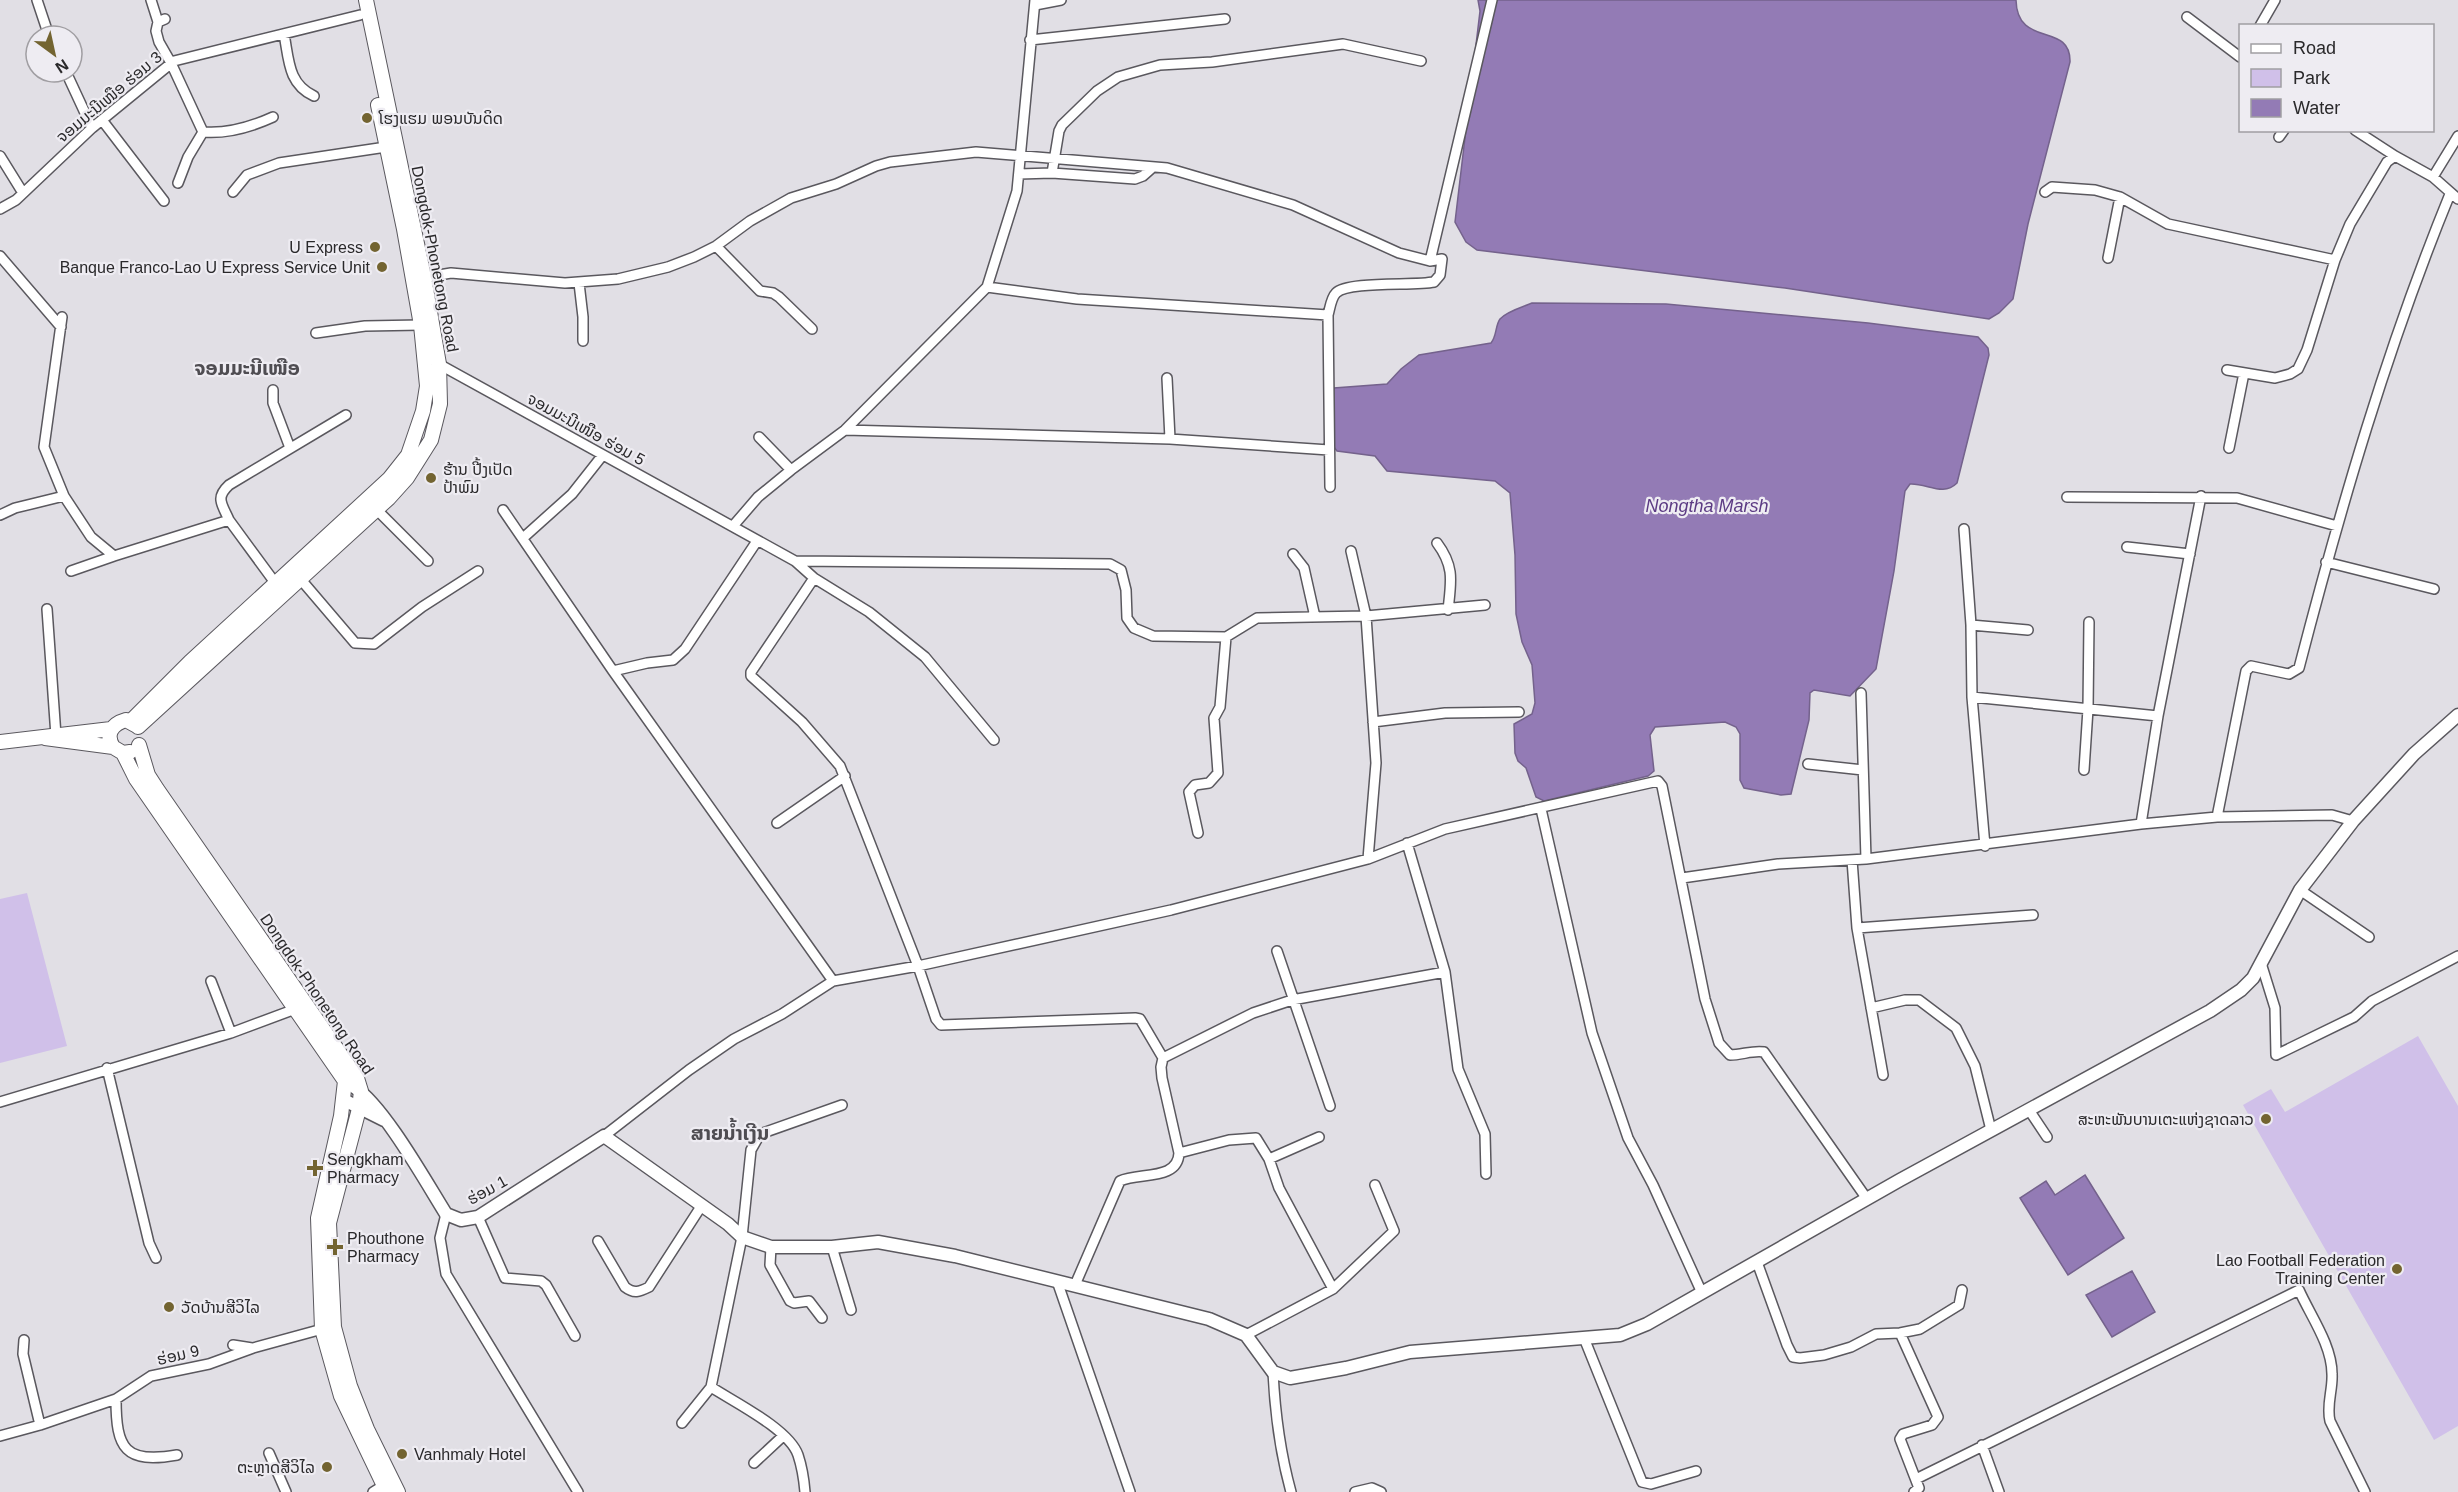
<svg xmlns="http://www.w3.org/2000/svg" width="2458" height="1492" font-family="Arial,'Noto Sans Lao',sans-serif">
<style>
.green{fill:#d0c0e9}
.water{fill:#937bb5;stroke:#74628c;stroke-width:1.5}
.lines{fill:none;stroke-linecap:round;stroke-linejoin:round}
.minor-casing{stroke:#5a585e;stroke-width:12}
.tertiary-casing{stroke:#5a585e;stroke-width:15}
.secondary-casing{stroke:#5a585e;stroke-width:16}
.minor{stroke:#fff;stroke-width:9}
.tertiary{stroke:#fff;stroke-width:12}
.secondary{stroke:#fff;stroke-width:14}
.poi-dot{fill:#736431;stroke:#eeecf2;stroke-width:2}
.labels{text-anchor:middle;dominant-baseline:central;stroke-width:4.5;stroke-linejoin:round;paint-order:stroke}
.street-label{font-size:16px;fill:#2a292b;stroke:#eeecf2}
.poi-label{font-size:16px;fill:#2a292b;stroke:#eeecf2;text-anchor:start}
.water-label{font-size:18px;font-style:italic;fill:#5c3b84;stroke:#eeecf2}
.quarter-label{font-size:20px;font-weight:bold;fill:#4f4d52;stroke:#eeecf2}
</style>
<rect width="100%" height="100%" fill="#e1dfe5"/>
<!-- green -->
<path class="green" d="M 27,893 L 67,1046 L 0,1063 L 0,899 Z
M 2418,1036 L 2458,1106 L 2458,1426 L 2434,1440 L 2243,1105 L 2271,1089 L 2285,1112 Z"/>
<!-- water -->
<path class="water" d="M 1478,0 L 2016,0 C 2017,49 2071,21 2070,62 L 2028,224 L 2013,299 L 1999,313 L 1989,319 L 1785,288 L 1477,250 L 1466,242 L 1455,222 L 1480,11 Z
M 1532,303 L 1666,304 L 1868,323 L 1978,337 L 1988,348 L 1989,355 L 1957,483 C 1943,497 1927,483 1910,484 L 1905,491 L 1894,571 L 1876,669 L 1850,696 L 1814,690 L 1810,693 L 1809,720 L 1791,794 L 1781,795 L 1744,788 L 1740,780 L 1740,734 L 1736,727 L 1725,722 L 1655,727 L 1650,735 L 1654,771 L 1648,776 L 1544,801 L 1536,797 L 1526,768 L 1518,761 L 1515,753 L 1514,724 L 1532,714 L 1535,703 L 1532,665 L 1522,642 L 1516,614 L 1515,555 L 1510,493 L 1495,481 L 1387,471 L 1375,456 L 1337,451 L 1334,447 L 1333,391 L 1334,388 L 1387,384 L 1401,369 L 1419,355 L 1491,343 C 1497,336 1495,326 1500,319 C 1507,311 1523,307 1532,303 Z
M 2085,1175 L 2124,1238 L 2068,1275 L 2020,1198 L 2046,1181 L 2055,1195 Z
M 2132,1271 L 2155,1312 L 2112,1337 L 2086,1295 Z"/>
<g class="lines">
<defs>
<path id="minor" d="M 37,0 L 49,36
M 151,0 L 158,22
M 1035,5 L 1061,0
M 2187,17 L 2240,57
M 165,19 L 158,22 L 156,31 L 159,42 L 171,63 L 203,132
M 2260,26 L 2275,0
M 284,34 C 289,60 288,84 314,96
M 1030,40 L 1225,19
M 66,72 L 92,128
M 102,120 L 164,201
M 2355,130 L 2395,156
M 203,132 C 227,134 251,127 273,117
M 2279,137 L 2284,130
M 0,156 L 23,193
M 1052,173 L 1059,131 L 1062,125 L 1097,91 L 1118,77 L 1160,65 L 1212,62 L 1343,44 L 1421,61
M 1019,174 L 1052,173 L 1135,179 L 1143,176 L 1152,168
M 2433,177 L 2458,136
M 178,183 L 188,157 L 203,132
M 233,192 L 247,175 L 279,163 L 386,147
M 2045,192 L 2052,187 L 2095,190 L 2120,197 L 2168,224 L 2335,260
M 0,209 L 16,200 L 92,128 L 174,61 L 360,15
M 716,246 L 760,291 L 773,293 L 779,297 L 812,329
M 0,256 L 61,327
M 2108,258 L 2120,197
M 1430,261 L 1492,0
M 421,278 L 451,273 L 565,283 L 618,279 L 668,267 L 694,257 L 716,246 L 750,221 L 791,198 L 836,184 L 876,166 L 890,162 L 976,152 L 1167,168 L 1293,205 L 1399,253 L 1430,261 L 1442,259 L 1440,275 L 1434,282 C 1414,286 1348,281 1336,293 C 1331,298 1330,308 1328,315 L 1330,487
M 579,283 L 583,317 L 583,341
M 987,287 L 1077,299 L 1328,315
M 62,317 L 44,447 L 64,496 L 91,537 L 114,556 L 229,520 L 276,584
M 316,333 L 365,326 L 421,325
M 435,362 L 795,561 L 814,578 L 869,612 L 925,657 L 994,740
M 2227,370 L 2275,378 L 2290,374 L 2298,369 L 2307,350 L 2335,260 L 2350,224 L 2387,162 L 2395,156 L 2433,177 L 2458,199
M 1167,378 L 1170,439
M 273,390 L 273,403 L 290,448
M 845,430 L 1170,439 L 1329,450
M 759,437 L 791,470
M 2229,448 L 2244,373
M 2067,497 L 2237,498 L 2337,526
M 377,510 L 428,561
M 503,510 L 613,671 L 833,981
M 0,515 L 15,508 L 64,496
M 229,520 C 222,504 215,498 229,485 L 346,415
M 733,526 L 758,497 L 791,470 L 845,430 L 987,287 L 1017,191 L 1035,0
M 1964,529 L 1971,625 L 1972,697 L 1985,846
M 523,538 L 572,494 L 602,456
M 1437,543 C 1455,567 1451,582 1448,610
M 2127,547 L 2190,554
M 1351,551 L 1366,616 L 1376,763 L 1368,859
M 1293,554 L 1304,568 L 1315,617
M 795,561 L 1110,564 L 1121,570 L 1126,590 L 1127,618 L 1134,628 L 1153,636 L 1226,637 L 1257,618 L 1366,616 L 1485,605
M 2326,562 L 2434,589
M 71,571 L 114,556
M 297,575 L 355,643 L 374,644 L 422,607 L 478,571
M 814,578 L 751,672 L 751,676 L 802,722 L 840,766 L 918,966 L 936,1019 L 941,1025 L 1135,1018 L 1140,1019 L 1163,1058 L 1161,1067 L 1162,1078 L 1179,1153 C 1178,1181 1139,1172 1120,1181 L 1075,1285
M 47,609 L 56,736
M 1971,625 L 2028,630
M 613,671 L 647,663 L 673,660 L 685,649 L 757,541
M 1861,693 L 1866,859
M 1972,697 L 2158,716
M 1373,722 L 1445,713 L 1519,712
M 1808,764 L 1863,770
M 2084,770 L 2088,709 L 2089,622
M 1541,809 L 1592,1033 L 1628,1138 L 1653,1185 L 1702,1293
M 2217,817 L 2246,671 L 2251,666 L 2289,674 L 2299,668 C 2341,506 2387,348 2450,194
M 777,823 L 845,776
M 2141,824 L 2158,716 L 2201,496
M 1198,833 L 1189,792 L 1195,785 L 1209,783 L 1218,773 L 1214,718 L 1220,707 L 1226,637
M 1407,843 L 1445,972 L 1458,1069 L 1485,1134 L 1486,1174
M 1852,860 L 1857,928 L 1883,1075
M 1682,878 L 1778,864 L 1866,859 L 2141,824 L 2217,817 L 2332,815 L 2353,821
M 2300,890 L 2369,937
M 1857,928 L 2033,915
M 1277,951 L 1330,1106
M 2261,963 L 2275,1008 L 2276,1055 L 2354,1017 L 2372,1001 L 2458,956
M 211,981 L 231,1033
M 1871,1008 L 1905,1000 L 1919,1000 L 1956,1028 L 1975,1066 L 1991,1130
M 1163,1058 L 1253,1013 L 1292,1000 L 1445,972
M 107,1068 L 149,1243 L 156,1258
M 0,1102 L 231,1033 L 298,1008
M 2029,1110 L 2047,1137
M 604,1136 L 689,1070 L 734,1039 L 782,1014 L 833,981 L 918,966 L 1171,910 L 1368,859 L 1445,829 L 1658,781 L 1662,786 L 1705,999 L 1719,1043 L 1730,1055 C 1742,1055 1753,1050 1764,1052 L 1867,1199
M 1179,1153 L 1229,1140 L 1256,1138 L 1269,1159 L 1279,1188 L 1333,1289
M 1269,1159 L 1319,1137
M 446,1214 L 440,1238 L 446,1274 L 578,1492
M 478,1217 L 505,1278 L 541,1281 L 546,1285 L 575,1336
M 598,1241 L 625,1287 C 634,1294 639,1292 649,1287 L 702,1205
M 771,1247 L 770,1265 L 790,1301 L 794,1303 L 809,1301 L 822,1318
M 832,1247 L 851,1310
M 1757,1262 L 1787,1345 L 1793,1357 L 1800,1358 L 1824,1355 L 1851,1347 L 1876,1334 L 1900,1333 L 1920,1329 L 1959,1305 L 1962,1290
M 1057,1281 L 1130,1492
M 1900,1333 L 1938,1417 L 1932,1425 L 1903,1434 L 1900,1439 L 1919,1488 L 1914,1492
M 1246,1335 L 1333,1289 L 1394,1231 L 1375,1185
M 1584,1338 L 1642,1482 L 1651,1484 L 1696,1471
M 24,1340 L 23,1354 L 40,1425
M 233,1345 L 252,1348
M 1273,1372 C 1275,1413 1280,1452 1291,1492
M 711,1387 C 734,1402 789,1429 798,1455 C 802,1467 804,1480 805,1492
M 116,1399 C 116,1449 125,1464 177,1455
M 682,1423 L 711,1387 L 742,1237 L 751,1150 L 760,1134 L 842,1105
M 0,1436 L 40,1425 L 116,1399 L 151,1376 L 209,1364 L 253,1348 L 326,1328
M 1982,1445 L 1999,1492
M 269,1453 L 286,1492
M 754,1463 L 783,1436
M 1916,1479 L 2299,1290 C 2310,1315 2332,1345 2332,1374 C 2333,1390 2326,1405 2330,1421 L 2365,1492
M 373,1492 L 389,1482
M 1355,1492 L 1372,1488 L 1381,1492"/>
<path id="tertiary" d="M 354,1087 C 383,1105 426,1182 446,1214 L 461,1220 L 478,1217 L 604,1136 L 728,1224 L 742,1237 L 771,1247 L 832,1247 L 878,1242 L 955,1256 L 1209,1319 L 1246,1335 L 1273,1372 L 1290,1378 L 1346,1368 L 1410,1352 L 1620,1335 L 1647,1324 L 1900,1180 L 2210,1011 L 2241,990 L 2253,978 L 2300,890 L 2353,821 L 2414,754 L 2458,715
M 344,1100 L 384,1120"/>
<path id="secondary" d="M 131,721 L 190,662 L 389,479 L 408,455 L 423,411 L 427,386 L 421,325 L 404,229 L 378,105
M 138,727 L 389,498 L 407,478 L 431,440 L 440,404 L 439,364 L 424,277 L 366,0
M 45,738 L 113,747 L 123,753 L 130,752
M 0,742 L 111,729
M 139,745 L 148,775 L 157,789 L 357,1078 L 361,1091 L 359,1109 L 329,1223 L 334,1327 L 350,1386 L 367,1429 L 398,1492
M 113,747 C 105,734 112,724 126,720 L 137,726
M 123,753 L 136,779 L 345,1081 L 341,1116 L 318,1218 L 322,1329 L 341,1396 L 387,1492"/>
</defs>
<!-- minor casing -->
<use href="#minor" class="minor-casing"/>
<!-- tertiary casing -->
<use href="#tertiary" class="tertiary-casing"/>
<!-- secondary casing -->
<use href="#secondary" class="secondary-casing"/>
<!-- minor -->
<use href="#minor" class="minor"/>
<!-- tertiary -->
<use href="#tertiary" class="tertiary"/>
<!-- secondary -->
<use href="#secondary" class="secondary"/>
</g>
<!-- markers -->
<g class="poi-dot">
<circle cx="367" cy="118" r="6"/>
<circle cx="375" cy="247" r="6"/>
<circle cx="382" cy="267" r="6"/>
<circle cx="431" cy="478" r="6"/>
<circle cx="2266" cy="1119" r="6"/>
<path d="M312 1159h6v6h6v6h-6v6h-6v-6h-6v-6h6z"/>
<path d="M332 1238h6v6h6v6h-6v6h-6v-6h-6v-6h6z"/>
<circle cx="2397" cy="1269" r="6"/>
<circle cx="169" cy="1307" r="6"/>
<circle cx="402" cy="1454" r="6"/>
<circle cx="327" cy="1467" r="6"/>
</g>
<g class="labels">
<!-- street labels -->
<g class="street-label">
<text transform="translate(109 97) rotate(-40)">ຈອມມະນີເໜືອ ຮ່ອມ 3</text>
<text transform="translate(435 259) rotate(79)">Dongdok-Phonetong Road</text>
<text transform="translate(586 429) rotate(29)">ຈອມມະນີເໜືອ ຮ່ອມ 5</text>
<text transform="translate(317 994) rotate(56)">Dongdok-Phonetong Road</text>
<text transform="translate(487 1190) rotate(-29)">ຮ່ອມ 1</text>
<text transform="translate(178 1355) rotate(-13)">ຮ່ອມ 9</text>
</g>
<!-- poi labels -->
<g class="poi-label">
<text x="379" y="118">ໂຮງແຮມ ພອນບັນດິດ</text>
<text x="363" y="247" text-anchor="end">U Express</text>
<text x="370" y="267" text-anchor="end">Banque Franco-Lao U Express Service Unit</text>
<text x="443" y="469">ຮ້ານ ປີ້ງເປັດ<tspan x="443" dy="18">ປ້າພົມ</tspan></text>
<text x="2254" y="1119" text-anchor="end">ສະຫະພັນບານເຕະແຫ່ງຊາດລາວ</text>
<text x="327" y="1159">Sengkham<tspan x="327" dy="18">Pharmacy</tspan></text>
<text x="347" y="1238">Phouthone<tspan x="347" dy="18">Pharmacy</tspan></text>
<text x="2385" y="1260" text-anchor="end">Lao Football Federation<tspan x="2385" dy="18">Training Center</tspan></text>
<text x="181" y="1307">ວັດບ້ານສີວິໄລ</text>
<text x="414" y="1454">Vanhmaly Hotel</text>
<text x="315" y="1467" text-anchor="end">ຕະຫຼາດສີວິໄລ</text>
</g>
<!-- water labels -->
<g class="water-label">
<text x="1707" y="506">Nongtha Marsh</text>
</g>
<!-- quarter labels -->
<g class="quarter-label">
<text x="247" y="368">ຈອມມະນີເໜືອ</text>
<text x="730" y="1133">ສາຍນ້ຳເງີນ</text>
</g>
</g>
<!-- legend -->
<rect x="2239" y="24" width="195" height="108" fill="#eeecf2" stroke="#a09ea2" stroke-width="1.5"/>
<rect x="2251" y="44" width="30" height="9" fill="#ffffff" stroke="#a09ea2" stroke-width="1.5"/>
<text x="2293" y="54" font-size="18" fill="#2a292b">Road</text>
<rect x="2251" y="69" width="30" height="18" fill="#d0c0e9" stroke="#a09ea2" stroke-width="1.5"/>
<text x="2293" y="84" font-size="18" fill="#2a292b">Park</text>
<rect x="2251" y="99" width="30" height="18" fill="#937bb5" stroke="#a09ea2" stroke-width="1.5"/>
<text x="2293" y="114" font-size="18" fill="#2a292b">Water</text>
<!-- north arrow -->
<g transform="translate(54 54) rotate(147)"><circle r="28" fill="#eeecf2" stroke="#a09ea2" stroke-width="1.5"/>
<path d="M0-4.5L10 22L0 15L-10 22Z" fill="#736431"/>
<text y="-9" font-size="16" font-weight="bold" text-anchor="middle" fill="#2a292b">N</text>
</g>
</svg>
